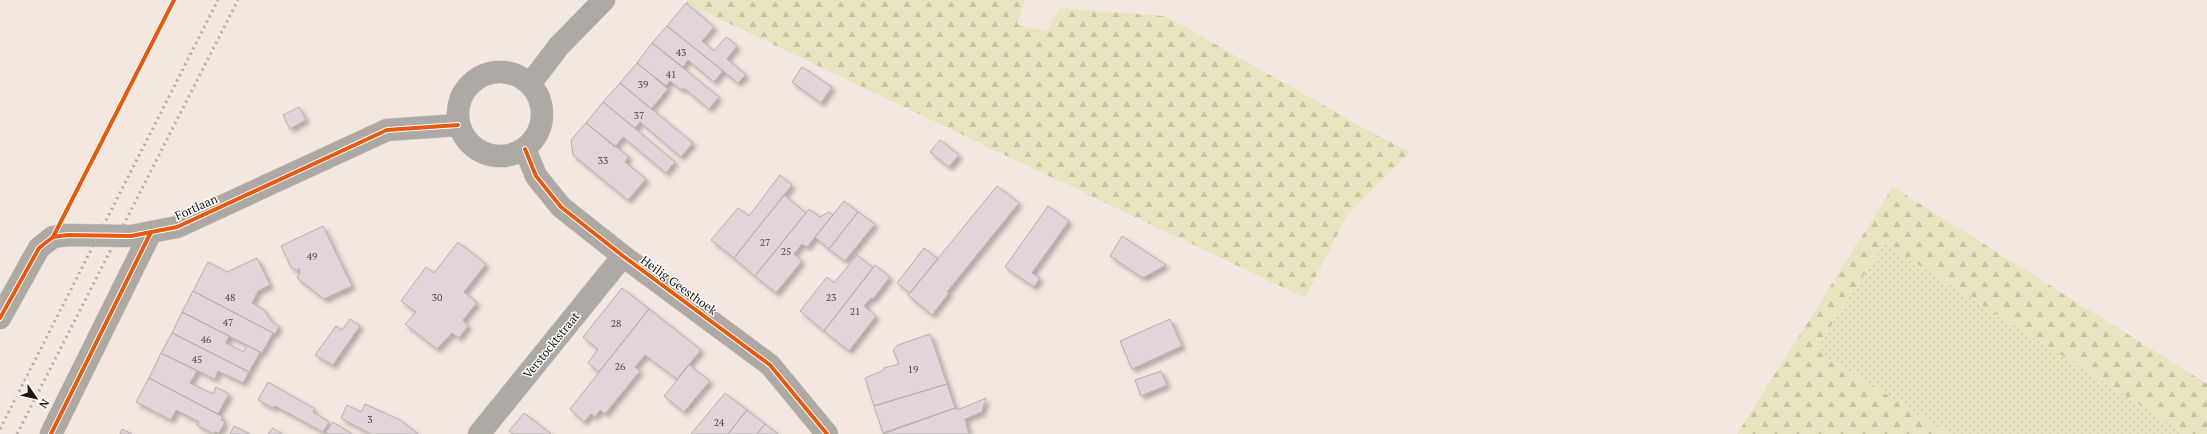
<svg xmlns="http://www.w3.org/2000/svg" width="2207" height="434" font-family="'PT Serif',serif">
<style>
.grass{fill:url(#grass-dots)}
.forest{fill:url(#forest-firs)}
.building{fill:#e2d4d8;stroke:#b7afae;filter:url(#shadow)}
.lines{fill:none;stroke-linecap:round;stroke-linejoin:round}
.street-casing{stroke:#cfc6c0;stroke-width:23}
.street{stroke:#ada9a5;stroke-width:22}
.rail{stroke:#b3ada8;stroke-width:3;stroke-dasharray:2 4;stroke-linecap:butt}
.cycleway-casing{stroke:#fff;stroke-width:6}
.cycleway{stroke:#e8590c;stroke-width:4}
.labels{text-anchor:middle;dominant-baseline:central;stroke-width:3;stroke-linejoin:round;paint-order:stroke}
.number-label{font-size:10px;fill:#4e4642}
.street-label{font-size:12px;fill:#1d1610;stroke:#fff}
</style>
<defs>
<pattern id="grass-dots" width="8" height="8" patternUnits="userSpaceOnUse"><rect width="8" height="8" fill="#e8e4c0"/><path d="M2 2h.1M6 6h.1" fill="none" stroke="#c7c3a4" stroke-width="1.8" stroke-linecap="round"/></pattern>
<pattern id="forest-firs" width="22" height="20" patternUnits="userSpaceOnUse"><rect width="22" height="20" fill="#e8e4c0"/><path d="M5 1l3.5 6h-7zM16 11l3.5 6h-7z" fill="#c7c3a4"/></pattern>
<filter id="shadow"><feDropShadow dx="3.5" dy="3.5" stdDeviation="2" flood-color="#0004"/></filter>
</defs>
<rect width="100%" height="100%" fill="#f3e7df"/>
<!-- grass -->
<path class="grass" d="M 1884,243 L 2186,434 L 1949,434 L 1816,350 Z"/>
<!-- forest -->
<path class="forest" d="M 688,0 L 1025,0 L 1017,24 L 1046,32 L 1060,8 L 1165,16 L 1371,132 L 1410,152 L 1348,214 L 1305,298 L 686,3 Z
M 1893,187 L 2207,384 L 2207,434 L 2186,434 L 1884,243 L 1816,350 L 1949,434 L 1737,434 Z"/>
<!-- building -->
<path class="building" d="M 686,3 L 714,27 L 702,41 L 714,51 L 726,37 L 737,46 L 727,59 L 746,75 L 738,83 L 667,26 Z
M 667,26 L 723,71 L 714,82 L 688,60 L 683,67 L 652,43 Z
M 652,43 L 719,97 L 709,109 L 685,89 L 680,89 L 670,81 L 666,86 L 637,63 Z
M 637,63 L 668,89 L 651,109 L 620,83 Z
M 802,67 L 832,87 L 821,103 L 792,82 Z
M 620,83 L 693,143 L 681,157 L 640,122 L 635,128 L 603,102 Z
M 603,102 L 675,162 L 666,173 L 623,137 L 615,147 L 586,123 Z
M 299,107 L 306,120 L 290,129 L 283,115 Z
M 586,123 L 629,157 L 625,162 L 646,179 L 628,200 L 573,155 L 571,140 Z
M 940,140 L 959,155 L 949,167 L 930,152 Z
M 780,175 L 792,185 L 734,258 L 711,240 L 738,208 L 749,216 Z
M 997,186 L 1019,203 L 947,292 L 949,293 L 932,315 L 908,295 Z
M 784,195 L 806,213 L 755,276 L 734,258 Z
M 844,201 L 858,212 L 829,249 L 815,237 Z
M 1048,206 L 1069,221 L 1032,273 L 1040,278 L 1034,287 L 1005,267 Z
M 809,209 L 820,217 L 829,212 L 833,215 L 807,247 L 802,244 L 794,254 L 802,261 L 776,293 L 755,276 Z
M 858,212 L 875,224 L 845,261 L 829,249 Z
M 323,226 L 352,286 L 324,299 L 297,278 L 300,272 L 299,268 L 297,271 L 291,267 L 281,246 Z
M 1122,236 L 1166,265 L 1143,278 L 1110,256 Z
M 458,242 L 486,264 L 464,292 L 477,303 L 463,320 L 468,326 L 459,338 L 452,333 L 437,349 L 405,324 L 416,312 L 401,301 L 426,267 L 434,273 Z
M 924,248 L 938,259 L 910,293 L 897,283 Z
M 857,255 L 873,268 L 824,331 L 800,311 L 827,277 L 834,283 Z
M 257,258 L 270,285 L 258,291 L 252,303 L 263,309 L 272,322 L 279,326 L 275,334 L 193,291 L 208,262 L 227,272 Z
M 875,265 L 890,277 L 873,299 L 871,298 L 864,306 L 876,316 L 849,351 L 824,331 Z
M 622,288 L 649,309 L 599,372 L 588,363 L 598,349 L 583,337 Z
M 193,291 L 273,333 L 262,353 L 182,312 Z
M 649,309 L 701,350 L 677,379 L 645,355 L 635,367 L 640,371 L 605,414 L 600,410 L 595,417 L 591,414 L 584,422 L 570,409 Z
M 182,312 L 229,336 L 226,343 L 244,352 L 247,345 L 260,352 L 249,372 L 172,333 Z
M 350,319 L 360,326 L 333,365 L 315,355 L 336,326 L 342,330 Z
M 1170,319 L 1182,346 L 1132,369 L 1120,341 Z
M 172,333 L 249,372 L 243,383 L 218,371 L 215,379 L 161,353 Z
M 930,334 L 947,384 L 874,406 L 865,378 L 884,370 L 884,368 L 899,364 L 893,350 L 898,345 Z
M 161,353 L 197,371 L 190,383 L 213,394 L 216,387 L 229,394 L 218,414 L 149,378 Z
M 689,365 L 710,381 L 684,412 L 664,396 Z
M 1161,371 L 1167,385 L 1141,396 L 1135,380 Z
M 149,378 L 223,417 L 221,420 L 225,422 L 219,433 L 215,432 L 214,434 L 197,425 L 199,422 L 176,410 L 171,420 L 136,402 Z
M 268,382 L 315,409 L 313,412 L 329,422 L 323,432 L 275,406 L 273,408 L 258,400 Z
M 947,384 L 955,408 L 883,433 L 874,406 Z
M 725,393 L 747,410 L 728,434 L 691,434 Z
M 986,398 L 982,412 L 965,419 L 969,434 L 883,434 L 955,408 L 955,409 L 960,409 Z
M 365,404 L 400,420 L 418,434 L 371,434 L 341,418 L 347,405 L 361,412 Z
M 747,410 L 765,424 L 757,434 L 728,434 Z
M 524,413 L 551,434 L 513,434 L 509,431 Z
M 333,422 L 352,434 L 328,434 L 326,432 Z
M 765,424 L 778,434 L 757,434 Z
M 234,426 L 250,434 L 230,434 Z
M 273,428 L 282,434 L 268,434 Z
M 122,429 L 132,434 L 120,434 Z"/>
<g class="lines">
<defs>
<path id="street" d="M458 114a42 42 0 1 1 84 0a42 42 0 1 1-84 0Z
M 530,84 L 559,46 L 604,0
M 525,149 L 536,176 L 561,207 L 623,256 L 770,365 L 827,434
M 0,318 L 39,248 L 53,237 L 68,235 L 131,236 L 177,227 L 387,130 L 458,125
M 51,434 L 150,234
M 479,434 L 623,256"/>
</defs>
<!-- street casing -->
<use href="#street" class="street-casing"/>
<!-- street -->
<use href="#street" class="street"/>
<!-- rail -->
<path class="rail" d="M 0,429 L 218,0
M 17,434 L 238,0"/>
<defs>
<path id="cycleway" d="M 525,149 L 536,176 L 561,207 L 623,256 L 770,365 L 827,434
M 53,237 L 68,235 L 131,236 L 177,227 L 387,130 L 458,125
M 0,318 L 39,248 L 53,237 L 174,0
M 51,434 L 150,234"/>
</defs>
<!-- cycleway casing -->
<use href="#cycleway" class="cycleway-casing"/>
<!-- cycleway -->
<use href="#cycleway" class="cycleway"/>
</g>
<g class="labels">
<!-- number labels -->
<g class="number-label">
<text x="681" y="52">43</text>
<text x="671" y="74">41</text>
<text x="643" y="84">39</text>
<text x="639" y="115">37</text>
<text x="603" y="160">33</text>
<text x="765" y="242">27</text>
<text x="786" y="251">25</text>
<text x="312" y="256">49</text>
<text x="230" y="297">48</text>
<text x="437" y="297">30</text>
<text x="831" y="297">23</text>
<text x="855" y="311">21</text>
<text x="228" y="322">47</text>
<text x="616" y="323">28</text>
<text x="206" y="339">46</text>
<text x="197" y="359">45</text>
<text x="620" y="366">26</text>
<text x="913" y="369">19</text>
<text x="370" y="419">3</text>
<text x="719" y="422">24</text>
</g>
<!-- street labels -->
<g class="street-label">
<text transform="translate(196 207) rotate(-24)">Fortlaan</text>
<text transform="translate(679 285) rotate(36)">Heilig Geesthoek</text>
<text transform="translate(551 345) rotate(-51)">Verstocktstraat</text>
</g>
</g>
<!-- north arrow -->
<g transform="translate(36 398) rotate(124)" stroke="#ffffff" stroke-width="3" paint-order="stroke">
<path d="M0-3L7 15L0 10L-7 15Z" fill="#1d1610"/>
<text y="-6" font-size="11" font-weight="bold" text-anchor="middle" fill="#1d1610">N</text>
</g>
</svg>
